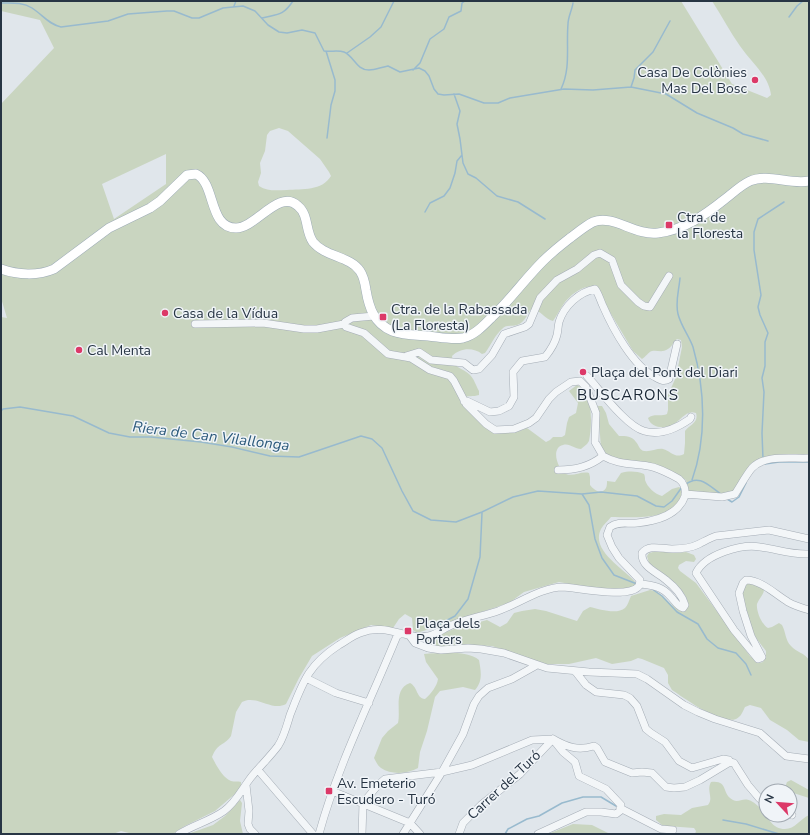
<svg xmlns="http://www.w3.org/2000/svg" width="810" height="835" font-family="'Nunito Sans',sans-serif">
<style>
.green{fill:#c9d5c0;fill-rule:evenodd}
.lines{fill:none;stroke-linecap:round;stroke-linejoin:round}
.stream{stroke:#98bace;stroke-width:1.5}
.minor-casing{stroke:#a5adb6;stroke-width:8}
.major-casing{stroke:#9eacb7;stroke-width:10}
.minor{stroke:#f3f6f8;stroke-width:7}
.major{stroke:#fff;stroke-width:9}
.poi-dot{fill:#dc3968;stroke:#f0f4f8;stroke-width:1.5}
.labels{text-anchor:middle;dominant-baseline:central;stroke-width:3;stroke-linejoin:round;paint-order:stroke}
.poi-label{font-size:14px;fill:#273544;stroke:#f0f4f8;text-anchor:start}
.street-label{font-size:14px;fill:#273544;stroke:#f0f4f8}
.neighbourhood-label{font-size:15px;letter-spacing:1px;fill:#192634;stroke:#f0f4f8}
.water-label{font-size:15px;font-style:italic;fill:#2d5b7c;stroke:#f0f4f8}
</style>
<rect width="100%" height="100%" fill="#e0e6eb"/>
<!-- green -->
<path class="green" d="M 1,1 L 681,1 L 732,84 L 767,98 L 771,95 C 769,76 751,62 740,46 C 730,32 722,16 712,1 L 809,1 L 809,456 L 761,460 L 752,463 L 733,492 L 723,495 L 689,493 L 686,480 C 680,477 674,474 669,472 C 652,465 611,464 601,449 L 598,406 L 602,406 L 606,413 L 609,424 L 619,436 C 626,436 632,436 636,442 C 639,445 639,450 644,451 C 650,452 658,448 663,449 C 671,451 675,459 684,454 L 685,443 L 685,431 C 689,425 699,423 696,413 C 686,409 681,421 672,425 C 664,429 651,428 648,418 C 654,413 660,417 667,414 L 668,410 L 668,395 L 676,377 L 682,347 L 681,340 L 677,339 C 673,342 672,347 668,349 C 662,353 658,350 652,351 C 648,352 646,357 642,359 L 633,351 L 595,287 C 583,284 569,296 563,305 C 559,310 557,316 553,321 C 544,319 540,308 530,310 C 527,315 524,323 517,325 C 512,327 507,324 502,329 C 495,335 491,345 485,353 L 482,354 C 473,347 460,348 452,356 C 453,368 461,367 469,374 C 474,378 476,386 479,391 L 479,395 C 473,397 468,395 463,398 L 497,433 L 517,432 L 527,428 L 546,442 L 550,440 L 553,437 L 562,437 L 565,435 L 567,423 L 569,417 L 576,413 L 578,403 L 569,391 L 577,385 C 594,392 592,426 589,441 L 587,444 L 581,449 C 574,449 570,443 563,445 C 550,448 558,470 566,474 C 573,477 581,471 589,473 L 590,477 L 590,485 C 593,489 601,496 606,488 C 607,486 607,483 607,481 L 615,482 L 621,473 C 629,471 636,471 644,474 C 645,476 645,478 645,480 C 647,487 655,494 662,496 L 672,489 L 679,487 L 682,489 C 681,522 634,517 611,517 C 608,521 603,525 601,529 C 590,551 625,569 636,583 L 633,589 L 596,589 L 559,582 L 524,592 L 509,603 L 420,632 L 416,632 L 413,630 L 412,618 L 405,614 L 399,619 L 393,628 L 371,625 L 340,638 L 312,656 L 299,678 L 286,704 C 272,712 256,694 242,702 L 236,712 L 231,736 C 223,747 218,742 212,757 C 216,765 223,778 231,781 C 234,782 238,781 241,782 L 241,786 L 236,793 L 215,811 L 183,827 L 173,834 L 133,834 L 121,831 L 113,834 L 1,834 L 1,317 L 7,318 L 1,298 L 1,104 L 54,48 L 40,20 L 1,11 ZM 279,128 L 288,131 L 320,159 L 329,172 L 331,176 C 322,191 302,189 287,190 C 278,190 268,192 259,186 L 258,182 L 261,173 L 260,163 L 265,151 L 267,135 L 270,131 ZM 166,154 L 166,184 L 114,219 L 102,184 Z
M 657,551 L 673,553 L 686,552 L 694,555 L 696,559 L 694,562 L 686,561 L 679,565 L 678,568 L 680,571 L 696,583 L 750,656 L 759,663 L 763,662 L 766,654 L 766,651 L 756,638 L 749,624 L 742,593 L 745,585 L 749,583 L 753,583 L 764,589 C 764,595 759,598 757,604 C 756,611 762,625 768,628 L 772,627 L 779,623 L 782,625 C 786,632 785,640 791,646 C 796,652 805,653 809,660 L 809,742 L 799,740 L 787,730 L 770,720 L 761,708 L 750,705 L 745,707 C 743,711 741,717 736,719 C 721,725 684,698 672,690 L 668,683 L 668,675 L 664,668 L 642,659 L 638,658 L 631,661 L 612,664 L 596,658 L 569,664 L 545,664 L 492,646 L 464,645 L 441,648 L 426,645 L 424,641 L 454,629 L 487,620 L 500,627 L 507,623 L 514,613 L 522,611 L 535,609 L 546,611 L 577,621 L 583,611 L 590,607 C 599,609 617,615 625,608 C 628,605 629,600 631,596 L 650,590 C 665,592 671,610 684,611 C 701,598 658,570 649,563 L 647,556 L 649,553 Z
M 424,654 C 439,653 468,650 479,660 C 481,671 483,681 475,690 L 463,687 L 440,691 L 435,697 L 427,731 L 420,752 L 418,768 C 408,774 391,775 381,768 C 378,766 376,762 374,758 L 382,738 L 388,731 L 398,723 C 401,710 393,689 410,683 C 418,687 416,698 425,699 C 431,694 437,686 438,679 L 426,662 Z
M 791,780 L 809,790 L 809,798 L 784,790 L 787,782 Z
M 711,782 C 729,780 721,794 733,800 C 741,804 744,793 758,806 C 768,814 770,829 785,829 C 795,829 800,819 809,815 L 809,834 L 695,834 L 696,831 L 694,828 L 666,826 L 662,825 L 656,820 L 656,816 L 664,814 L 681,815 L 692,808 L 708,805 C 714,798 706,791 711,782 Z
M 240,800 L 242,803 L 240,821 L 243,834 L 188,834 L 213,825 L 225,816 Z
M 573,824 L 592,825 L 610,834 L 548,834 Z"/>
<g class="lines">
<!-- stream -->
<path class="stream" d="M 1,3 C 12,3 23,2 32,8 C 43,15 48,24 61,27 L 108,21 L 128,14 L 167,11 L 174,11 L 192,18 L 199,18 L 223,8 L 243,6 L 255,11 L 268,25 L 279,32 L 287,33 L 302,30 L 315,33 L 324,51 C 331,52 338,50 344,52 C 354,56 356,70 369,70 C 375,70 382,67 388,66 L 400,72 L 419,68 L 425,71 L 429,76 L 434,89 L 438,94 L 444,95 L 459,94 L 484,103 L 498,103 L 510,98 L 564,89 L 593,90 L 631,87 L 666,94 L 697,113 L 733,128 L 743,134 L 768,141
M 234,6 L 236,1
M 789,17 L 797,6 L 803,1
M 262,18 C 278,14 283,16 293,1
M 326,51 L 335,80 L 335,91 L 331,105 L 327,138
M 347,53 L 370,37 L 381,27 L 394,1
M 413,70 L 420,63 L 430,39 L 444,29 L 449,17 L 461,11 L 462,3 L 465,1
M 631,87 L 634,78 L 635,70 L 653,52 L 670,21
M 561,89 C 571,68 566,47 568,24 C 568,17 572,10 573,3
M 454,94 L 460,111 L 457,124 L 460,139 L 463,163 L 468,174 L 476,178 L 497,196 L 518,202 L 545,219
M 425,212 L 430,203 L 444,196 L 450,188 L 455,173 L 457,161 L 462,155
M 680,278 C 679,290 675,302 678,314 C 681,326 689,336 693,347 C 705,389 707,438 692,480
M 1,411 L 3,409 L 20,407 L 73,416 L 109,433 L 130,437 L 151,437 L 201,442 L 232,447 L 270,456 L 299,457 L 361,436 L 372,439 L 382,448 L 402,491 L 413,511 L 431,520 L 456,522 L 482,512 L 513,497 L 538,491 L 582,494 L 601,492 L 637,496 L 656,506 L 664,507 L 672,501 L 682,487
M 763,459 L 762,433 L 764,392 L 762,378 L 765,366 L 765,342 L 768,333 L 760,315 L 758,307 L 761,295 L 754,250 L 754,232 L 758,219 L 784,202
M 765,464 L 779,462 L 809,462
M 685,485 C 699,473 709,486 721,494
M 582,494 L 589,505 L 595,539 L 602,558 L 614,575 L 637,584
M 727,499 L 732,502 L 739,497 L 746,483
M 652,589 L 662,596 L 677,612 L 698,624 L 707,639 L 718,648 L 736,653 L 746,664 L 751,675
M 438,625 L 455,616 L 468,599 L 480,557 L 482,513
M 723,820 L 746,824 L 779,834
M 505,834 L 508,829 L 527,819 L 539,816 L 562,803 L 583,797 L 601,797 L 616,806"/>
<defs>
<path id="minor" d="M 195,324 L 263,323 L 304,329 L 317,329 L 344,324
M 406,356 L 419,352 L 431,360 L 464,363 L 473,370 L 479,369 L 492,355 L 504,334 L 525,327 L 529,324 L 540,298 L 557,280 L 577,269 L 594,255 L 600,253 L 612,260 L 621,285 L 638,302 L 644,306 L 650,307 L 669,276
M 587,376 C 600,390 626,426 644,431 C 660,436 677,428 690,419 L 691,417
M 464,401 L 467,401 L 490,412 L 499,411 L 509,406 L 514,397 L 513,372 L 522,361 L 545,357 C 550,351 555,343 557,335 C 558,331 558,326 559,322 C 564,306 579,292 595,289 C 599,294 600,300 603,306 C 613,329 633,366 655,377 C 660,380 664,382 669,379 L 677,344
M 558,470 C 575,470 589,467 603,456
M 685,494 L 722,497 L 735,494 C 741,485 746,475 752,468 C 765,454 792,459 809,458
M 809,554 C 792,555 776,549 760,547 C 741,544 705,554 696,573 L 734,630 L 758,659 L 761,658 L 762,657 L 751,636 L 743,611 L 739,593 L 743,583 L 746,580 C 761,580 775,594 788,602 C 795,606 802,608 809,610
M 640,584 C 653,585 663,587 671,597 C 675,601 677,606 683,608 L 685,605 C 682,594 675,587 666,580 C 657,572 641,567 642,553 C 649,544 662,549 672,549 C 680,549 691,548 699,544 C 705,541 710,538 716,536 L 769,530 L 809,539
M 409,635 L 415,643 L 428,648 L 441,650 L 468,648 L 481,649 L 504,653 L 547,668 L 589,672 L 637,674 L 647,679 L 684,705 L 698,712 L 715,719 L 760,733 L 786,756 L 809,759
M 575,671 L 586,685 L 596,692 L 624,695 L 630,698 L 637,706 L 646,729 L 651,733 L 665,742 L 679,761 L 692,768 L 723,759 L 729,760 L 730,762 L 734,763 L 748,785 L 759,798 L 766,804
M 306,678 L 336,693 L 369,703
M 553,739 C 567,747 578,751 594,746 L 597,748 L 605,762 L 632,773 L 642,772 L 652,773 L 666,787 L 674,788 L 685,787 L 700,780 L 730,762
M 258,770 L 313,834
M 246,785 L 249,811 L 248,824 L 250,829 L 255,834
M 332,791 L 410,823 L 420,834
M 363,803 L 378,785 L 385,779 L 442,772 L 472,765 L 532,740 L 553,739
M 620,808 L 661,829 L 673,830
M 790,814 L 792,815
M 179,834 C 193,825 210,821 224,811 C 235,803 241,791 249,780 C 258,768 269,758 278,746 C 284,737 287,725 290,715 C 303,682 308,665 339,645 C 346,641 352,636 360,633 C 387,622 403,640 428,636 C 436,635 444,628 452,625 C 467,619 483,616 498,611 C 518,604 542,587 563,587 C 579,588 629,599 639,586 L 640,580 L 619,558 L 612,547 L 607,535 L 610,527 C 618,521 627,524 637,523 C 655,521 678,516 685,496 C 686,490 684,483 679,479 C 672,475 656,467 648,466 C 631,463 619,465 603,456 L 595,442 L 596,413 L 586,387 L 580,381 L 571,382 L 556,392 L 549,399 L 536,418 L 529,423 L 514,429 L 495,430 L 486,424 L 466,404 L 454,381 L 450,376 L 430,370 L 411,358 L 388,354 L 364,333 L 346,327 L 344,324 L 345,322 L 352,318 L 374,316
M 319,834 C 338,765 370,702 397,636 L 400,634 L 403,634
M 362,834 L 363,803
M 403,834 L 442,772 L 463,734 L 474,704 L 479,696 L 488,688 L 512,679 L 537,665
M 459,834 L 463,823 L 481,805 L 520,774 L 553,739
M 538,834 L 586,812 L 601,812 L 616,814 L 620,811 L 621,805 L 606,789 L 579,776 L 575,762 L 563,752 L 555,742"/>
<path id="major" d="M 1,269 C 18,275 38,276 54,269 L 109,228 L 150,208 L 160,201 L 187,175 L 196,174 C 216,183 208,228 236,228 C 256,228 279,188 298,206 C 309,215 305,231 313,242 C 325,257 350,256 360,271 C 364,277 365,283 366,290 C 369,308 374,323 392,331 C 403,335 416,335 428,336 C 439,337 452,340 463,338 C 475,335 484,325 492,317 C 510,300 525,279 543,261 C 551,253 561,245 570,238 C 577,233 585,226 593,222 C 614,214 634,236 658,233 C 684,230 705,215 725,199 C 733,193 741,185 750,181 C 768,173 790,185 809,181"/>
</defs>
<!-- minor casing -->
<use href="#minor" class="minor-casing"/>
<!-- major casing -->
<use href="#major" class="major-casing"/>
<!-- minor -->
<use href="#minor" class="minor"/>
<!-- major -->
<use href="#major" class="major"/>
</g>
<!-- markers -->
<g class="poi-dot">
<circle cx="755" cy="80" r="4"/>
<rect x="665" y="221" width="8" height="8" rx="2"/>
<circle cx="165" cy="313" r="4"/>
<rect x="379" y="313" width="8" height="8" rx="2"/>
<circle cx="79" cy="350" r="4"/>
<circle cx="583" cy="372" r="4"/>
<rect x="404" y="627" width="8" height="8" rx="2"/>
<rect x="325" y="787" width="8" height="8" rx="2"/>
</g>
<g class="labels">
<!-- poi labels -->
<g class="poi-label">
<text x="747" y="72" text-anchor="end">Casa De Colònies<tspan x="747" dy="16">Mas Del Bosc</tspan></text>
<text x="677" y="217">Ctra. de<tspan x="677" dy="16">la Floresta</tspan></text>
<text x="391" y="309">Ctra. de la Rabassada<tspan x="391" dy="16">(La Floresta)</tspan></text>
<text x="173" y="313">Casa de la Vídua</text>
<text x="87" y="350">Cal Menta</text>
<text x="591" y="372">Plaça del Pont del Diari</text>
<text x="416" y="623">Plaça dels<tspan x="416" dy="16">Porters</tspan></text>
<text x="337" y="783">Av. Emeterio<tspan x="337" dy="16">Escudero - Turó</tspan></text>
</g>
<!-- street labels -->
<g class="street-label">
<text transform="translate(504 785) rotate(-43)">Carrer del Turó</text>
</g>
<!-- neighbourhood labels -->
<g class="neighbourhood-label">
<text x="628" y="395">BUSCARONS</text>
</g>
<!-- water labels -->
<g class="water-label">
<text transform="translate(211 436) rotate(7)">Riera de Can Vilallonga</text>
</g>
</g>
<!-- border -->
<rect width="810" height="835" fill="none" stroke="#273544" stroke-width="4"/>
<!-- north arrow -->
<g transform="translate(778 803) rotate(296)"><circle r="19" fill="#f0f4f8" stroke="#a0a8b0"/>
<path d="M0-3L7 15L0 10L-7 15Z" fill="#dc3968"/>
<text y="-6" font-size="11" font-weight="bold" text-anchor="middle" fill="#273544">N</text>
</g>
</svg>
